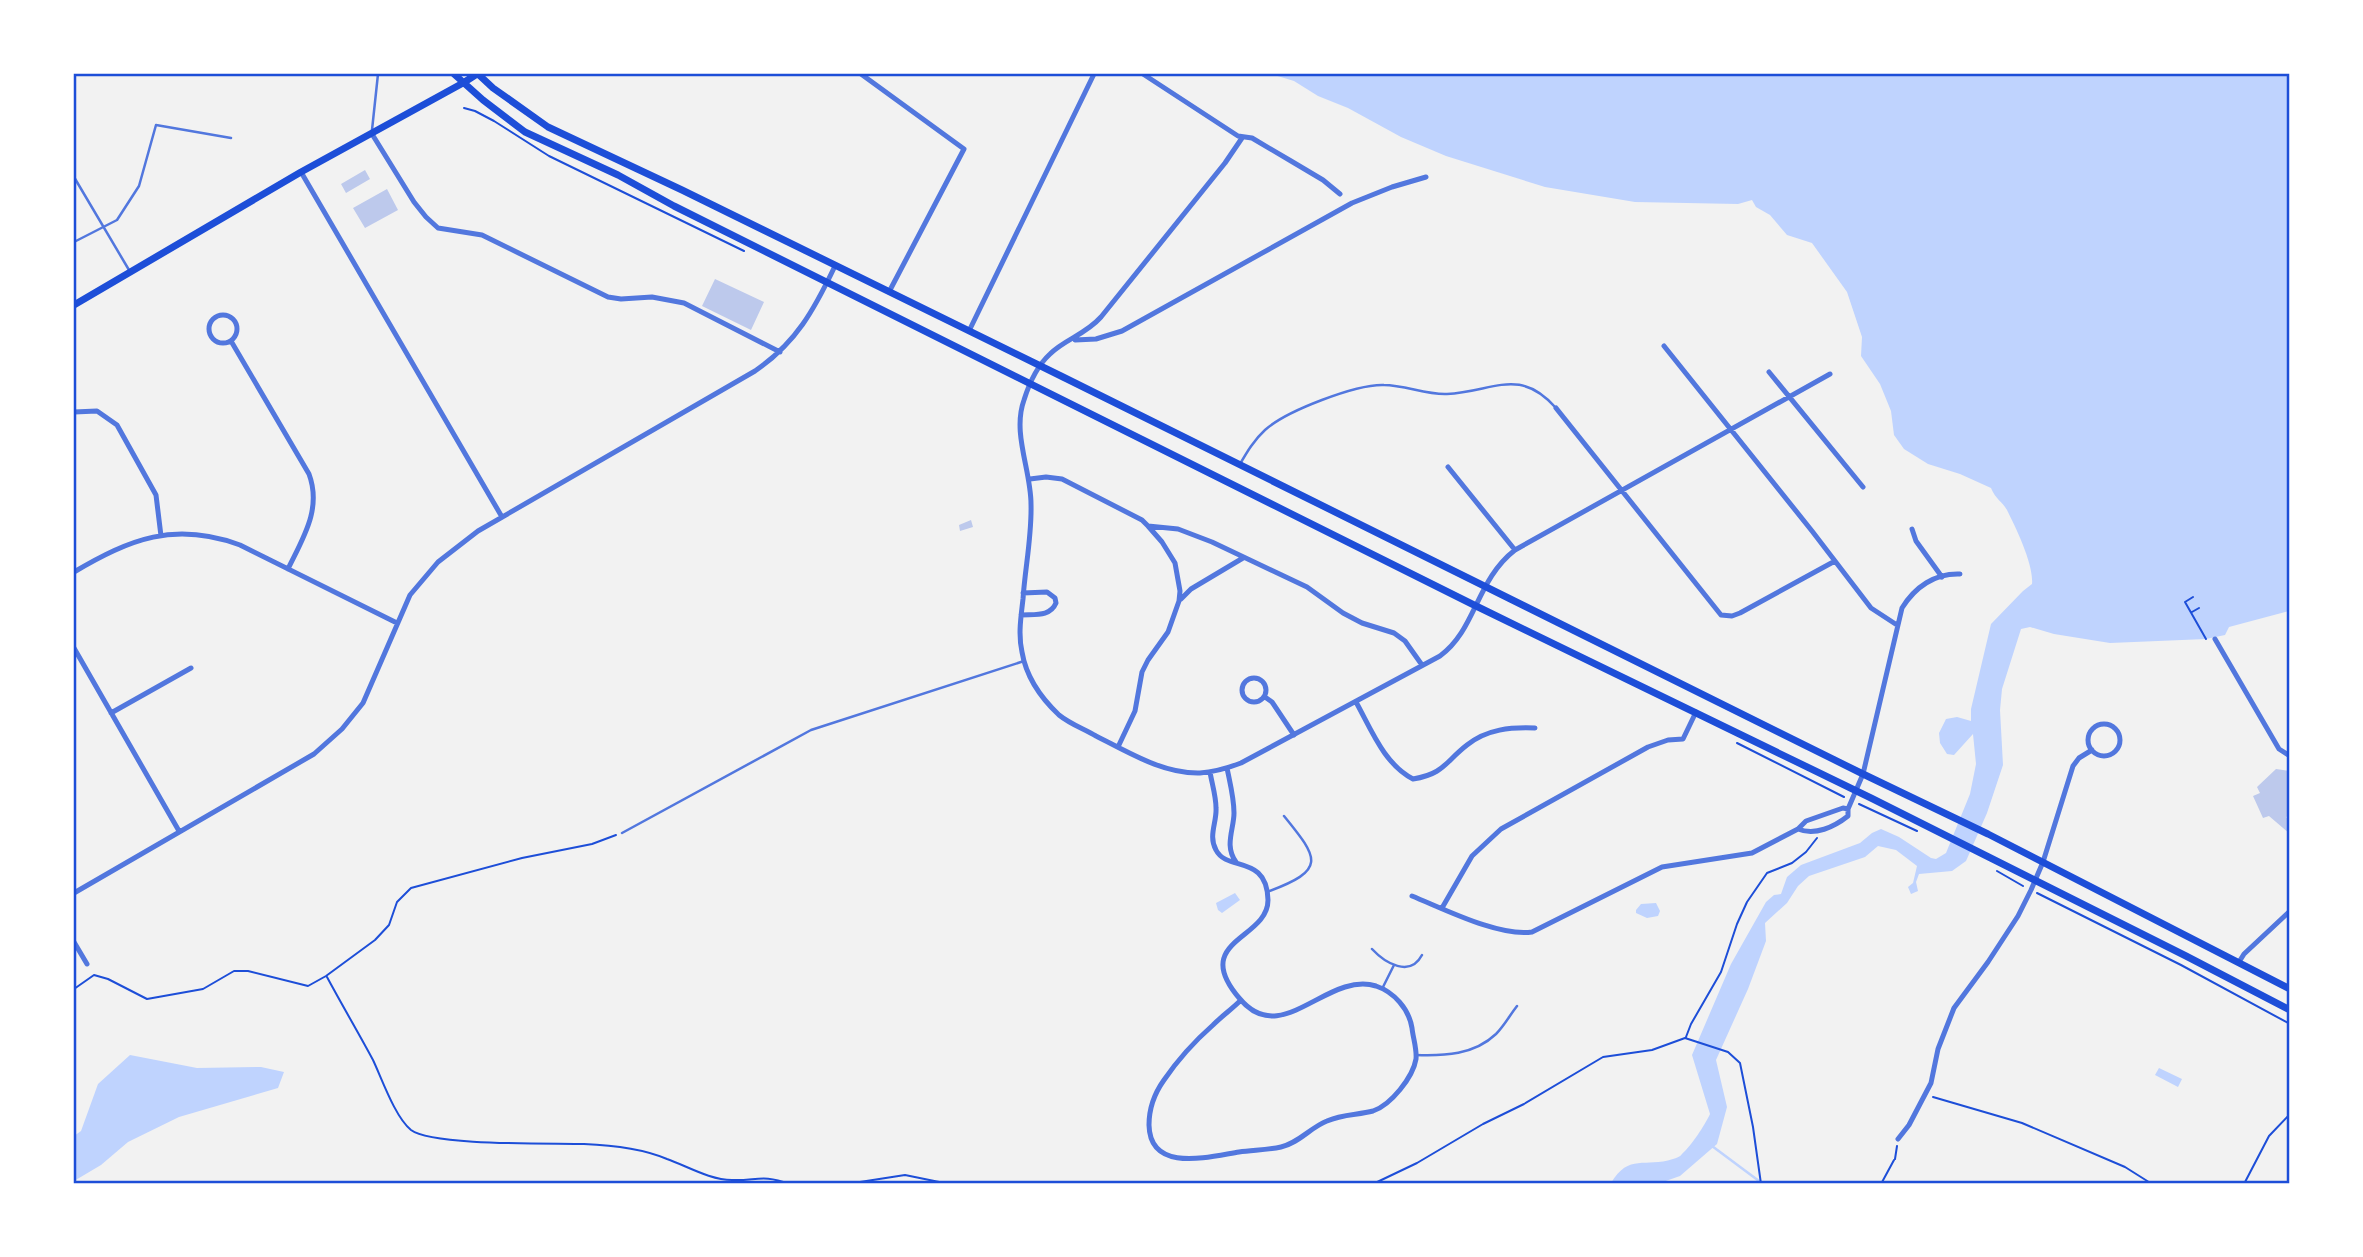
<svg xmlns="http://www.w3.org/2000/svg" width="2363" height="1257" font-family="Mulish,sans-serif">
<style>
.water{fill:#bfd3fe}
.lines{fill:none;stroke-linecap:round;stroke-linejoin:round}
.stream{stroke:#bfd3fe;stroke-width:2.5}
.building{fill:#bdc9ec}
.path{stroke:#1d4ed8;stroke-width:2}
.service{stroke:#5277de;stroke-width:2.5}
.minor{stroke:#5277de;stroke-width:5}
.secondary{stroke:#1d4ed8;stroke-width:7}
.neatline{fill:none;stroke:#1d4ed8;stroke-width:2.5}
</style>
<rect width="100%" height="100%" fill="#f2f2f2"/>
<!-- water -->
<path class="water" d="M 1271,74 L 2289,74 L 2289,611 L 2229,627 L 2225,635 L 2206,639 L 2110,643 L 2054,634 L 2030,627 L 2021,629 L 2002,689 L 2000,710 L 2003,765 L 1987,813 L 1966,861 L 1952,871 L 1919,874 L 1916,882 L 1918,891 L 1911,894 L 1908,887 L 1913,883 L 1917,866 L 1896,850 L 1878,846 L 1865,857 L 1809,876 L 1798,886 L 1787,903 L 1765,923 L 1766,941 L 1748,989 L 1716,1060 L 1727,1107 L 1717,1144 L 1680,1176 L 1660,1183 L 1611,1183 C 1629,1153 1645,1168 1673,1159 C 1676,1158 1680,1157 1682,1154 C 1691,1146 1705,1125 1710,1114 L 1692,1055 L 1731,964 L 1766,902 L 1774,895 L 1781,894 L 1787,877 L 1801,865 L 1860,843 L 1872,833 L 1881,829 L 1899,837 L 1931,858 L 1936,859 L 1946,853 L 1970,794 L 1976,764 L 1973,734 L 1954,755 L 1947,754 L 1940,743 L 1939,733 L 1946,719 L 1957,717 L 1971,721 L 1971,709 L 1991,624 L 2023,591 L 2032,584 C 2034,565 2016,528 2007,510 C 2002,501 1996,500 1991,488 L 1960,474 L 1928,464 L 1904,449 L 1894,435 L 1891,411 L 1880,384 L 1861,356 L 1862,337 L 1847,292 L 1812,243 L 1787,235 L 1770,215 L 1756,207 L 1752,200 L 1738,204 L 1635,202 L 1545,187 L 1446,156 L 1401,137 L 1348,108 L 1318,96 L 1294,81 Z
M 1235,893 L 1240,900 L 1222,913 L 1218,910 L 1216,903 Z
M 1656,903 L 1660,911 L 1658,916 L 1647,918 L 1636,913 L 1636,910 L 1641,904 Z
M 130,1055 L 197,1068 L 261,1067 L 284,1072 L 278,1088 L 179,1117 L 128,1142 L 101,1165 L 74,1181 L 74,1136 L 81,1131 L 98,1084 Z
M 2159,1068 L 2182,1079 L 2178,1087 L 2155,1075 Z"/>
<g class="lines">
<!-- stream -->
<path class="stream" d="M 1712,1146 L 1763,1184"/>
</g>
<!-- building -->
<path class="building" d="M 365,170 L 370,179 L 346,193 L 341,184 Z
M 387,189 L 398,210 L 365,228 L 353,208 Z
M 715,279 L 764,302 L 751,330 L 702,306 Z
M 971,520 L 973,527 L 960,531 L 959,525 Z
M 2276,769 L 2290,771 L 2290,816 L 2286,817 L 2290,820 L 2290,834 L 2269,816 L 2263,818 L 2253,796 L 2260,793 L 2257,787 Z"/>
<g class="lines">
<!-- path -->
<path class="path" d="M 464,108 L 475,111 L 494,121 L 549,156 L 744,251
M 2193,597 L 2185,602 L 2206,639
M 2192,612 L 2199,608
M 1737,743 L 1844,797
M 1859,804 L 1917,831
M 1997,871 L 2023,886
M 2037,893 L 2181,965 L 2290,1024
M 327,977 C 342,1005 358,1032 373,1060 C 382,1079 395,1117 411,1130 C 432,1146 551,1143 584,1144 C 612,1145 641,1148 667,1159 C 687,1166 710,1180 732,1180 C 756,1181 763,1174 789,1184
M 74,989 L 94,975 L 108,979 L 147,999 L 203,989 L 234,971 L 248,971 L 308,986 L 326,976 L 375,940 L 389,925 L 397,902 L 411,888 L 522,858 L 592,844 L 616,835
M 1686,1037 L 1691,1024 L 1721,972 L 1737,924 L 1747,902 L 1767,873 L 1792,863 L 1806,852 L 1817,838
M 1933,1097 L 2022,1123 L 2125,1167 L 2152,1184
M 1895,1159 L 1897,1146
M 847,1184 L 905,1175 L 949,1184
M 1373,1184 L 1417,1163 L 1483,1124 L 1524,1104 L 1603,1057 L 1652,1050 L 1685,1038 L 1728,1052 L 1740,1063 L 1753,1127 L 1761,1184
M 1881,1184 L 1894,1160
M 2244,1184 L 2269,1136 L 2290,1114"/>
<!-- service -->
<path class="service" d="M 372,130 L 378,74
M 74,177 L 129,270
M 74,242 L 117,220 L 139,186 L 156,125 L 231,138
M 1240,464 C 1247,452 1254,440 1265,430 C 1286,411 1356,384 1384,385 C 1405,385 1426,395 1447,394 C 1493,392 1519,366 1556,408
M 622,833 L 811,730 L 1024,661
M 1267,892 C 1327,870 1319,859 1284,816
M 1372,949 C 1385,963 1410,978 1422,955
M 1382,989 L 1394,965
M 1416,1055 C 1444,1056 1474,1055 1496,1034 C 1504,1026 1510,1015 1517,1006"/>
<!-- minor -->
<path class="minor" d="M 861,74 L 964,149 L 889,292
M 1143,74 L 1238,136 L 1252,138 L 1291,161 L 1323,180 L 1340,194
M 372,134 L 414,202 L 426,217 L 438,228 L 482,235 L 608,297 L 621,299 L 652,297 L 684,303 L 780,352
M 1242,138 L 1225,163 L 1101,317 C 1085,335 1065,339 1050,354 C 1038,365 1029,384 1024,400 C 1012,433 1031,470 1031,504 C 1032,536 1025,568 1023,599 C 1021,617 1018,634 1022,652 C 1026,676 1041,698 1059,715 C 1070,724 1084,729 1096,736 C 1128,752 1163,774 1200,773 C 1214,772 1228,768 1241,763 L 1440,656 C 1476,630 1476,580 1515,550 L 1830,374
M 301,172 L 502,517
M209 329a14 14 0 1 1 28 0a14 14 0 1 1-28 0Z
M 969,331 L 1094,74
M 1075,340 L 1096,339 L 1122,331 L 1352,203 L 1392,187 L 1426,177
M 231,341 L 309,474 C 322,509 303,538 288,569
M 1664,346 L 1812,531 L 1871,608 L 1897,625
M 1769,372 L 1863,487
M 1556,408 L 1721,615 L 1732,616 L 1740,613 L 1835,561
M 74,412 L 97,411 L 117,425 L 156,495 L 161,536
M 1448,467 L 1515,550
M 1030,479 L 1046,477 L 1062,479 L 1142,520 L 1148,526 L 1178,529 L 1212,542 L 1307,587 L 1343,613 L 1362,623 L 1394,633 L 1405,641 L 1422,665
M 1912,529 L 1916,541 L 1942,577
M 74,572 C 130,539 174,521 240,545 L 397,623
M 1181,599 L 1191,589 L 1243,558
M 1021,615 C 1035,614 1050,617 1056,603 L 1055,598 L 1047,592 L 1023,593
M 2215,639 L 2279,749 L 2290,756
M 74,648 L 179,831
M1242 690a12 12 0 1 1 24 0a12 12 0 1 1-24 0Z
M 1265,697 L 1272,702 L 1294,735
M 1356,702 C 1371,729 1384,764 1413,779 C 1444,774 1445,762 1467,745 C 1487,729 1511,727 1535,728
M 111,713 L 191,668
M2088 740a16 16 0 1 1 32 0a16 16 0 1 1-32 0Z
M 1118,747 L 1135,711 L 1142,672 L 1148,660 L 1168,632 L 1179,601 L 1180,591 L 1175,563 L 1162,542 L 1148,526
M 1227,768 C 1230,783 1234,798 1234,813 C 1234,829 1224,846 1236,862
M 1210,772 C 1212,784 1216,796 1216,808 C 1217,822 1208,836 1216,850 C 1227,872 1267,854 1268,900 C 1268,940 1189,940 1240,999 C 1282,1049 1327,971 1376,986 C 1394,992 1409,1009 1412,1028 C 1413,1038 1417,1049 1416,1059 C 1413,1077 1391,1105 1373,1111 C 1358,1115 1342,1114 1327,1121 C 1311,1127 1299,1143 1281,1147 C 1268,1150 1253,1150 1239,1152 C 1208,1157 1150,1173 1149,1125 C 1149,1108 1154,1094 1164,1080 C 1177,1061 1196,1040 1213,1025 C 1222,1016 1232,1009 1241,1000
M 1798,829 C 1815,836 1834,827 1848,816 L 1848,809 L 1863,774 L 1902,608 C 1915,587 1935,573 1960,574
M 74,893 L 314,754 L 342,729 L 363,703 L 410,595 L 438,562 L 478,531 L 755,371 C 796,343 814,310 835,266
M 1412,896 C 1444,909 1499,937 1532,932 L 1662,867 L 1752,853 L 1798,829 L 1806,821 L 1843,808 L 1848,809
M 1442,908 L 1472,856 L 1501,829 L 1648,747 L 1668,740 L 1683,739 L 1696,712
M 74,942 L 87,964
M 2239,962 L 2244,954 L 2290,911
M 1898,1139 L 1909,1125 L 1931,1083 L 1938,1049 L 1954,1008 L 1988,962 L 2018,916 L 2031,890 L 2043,862 L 2073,766 L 2079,758 L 2092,750"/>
<!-- secondary -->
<path class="secondary" d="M 454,74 L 483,100 L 525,132 L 618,175 L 674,206 L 1474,605 L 1871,798 L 2186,956 L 2290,1010
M 478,74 L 493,88 L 548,127 L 682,190 L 1061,376 L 1863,774 L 1988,834 L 2290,989
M 74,305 L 301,172 L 463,83 L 477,74"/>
</g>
<!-- border -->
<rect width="2363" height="1257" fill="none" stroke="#ffffff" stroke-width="150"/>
<rect x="75" y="75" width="2213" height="1107" class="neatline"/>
</svg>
